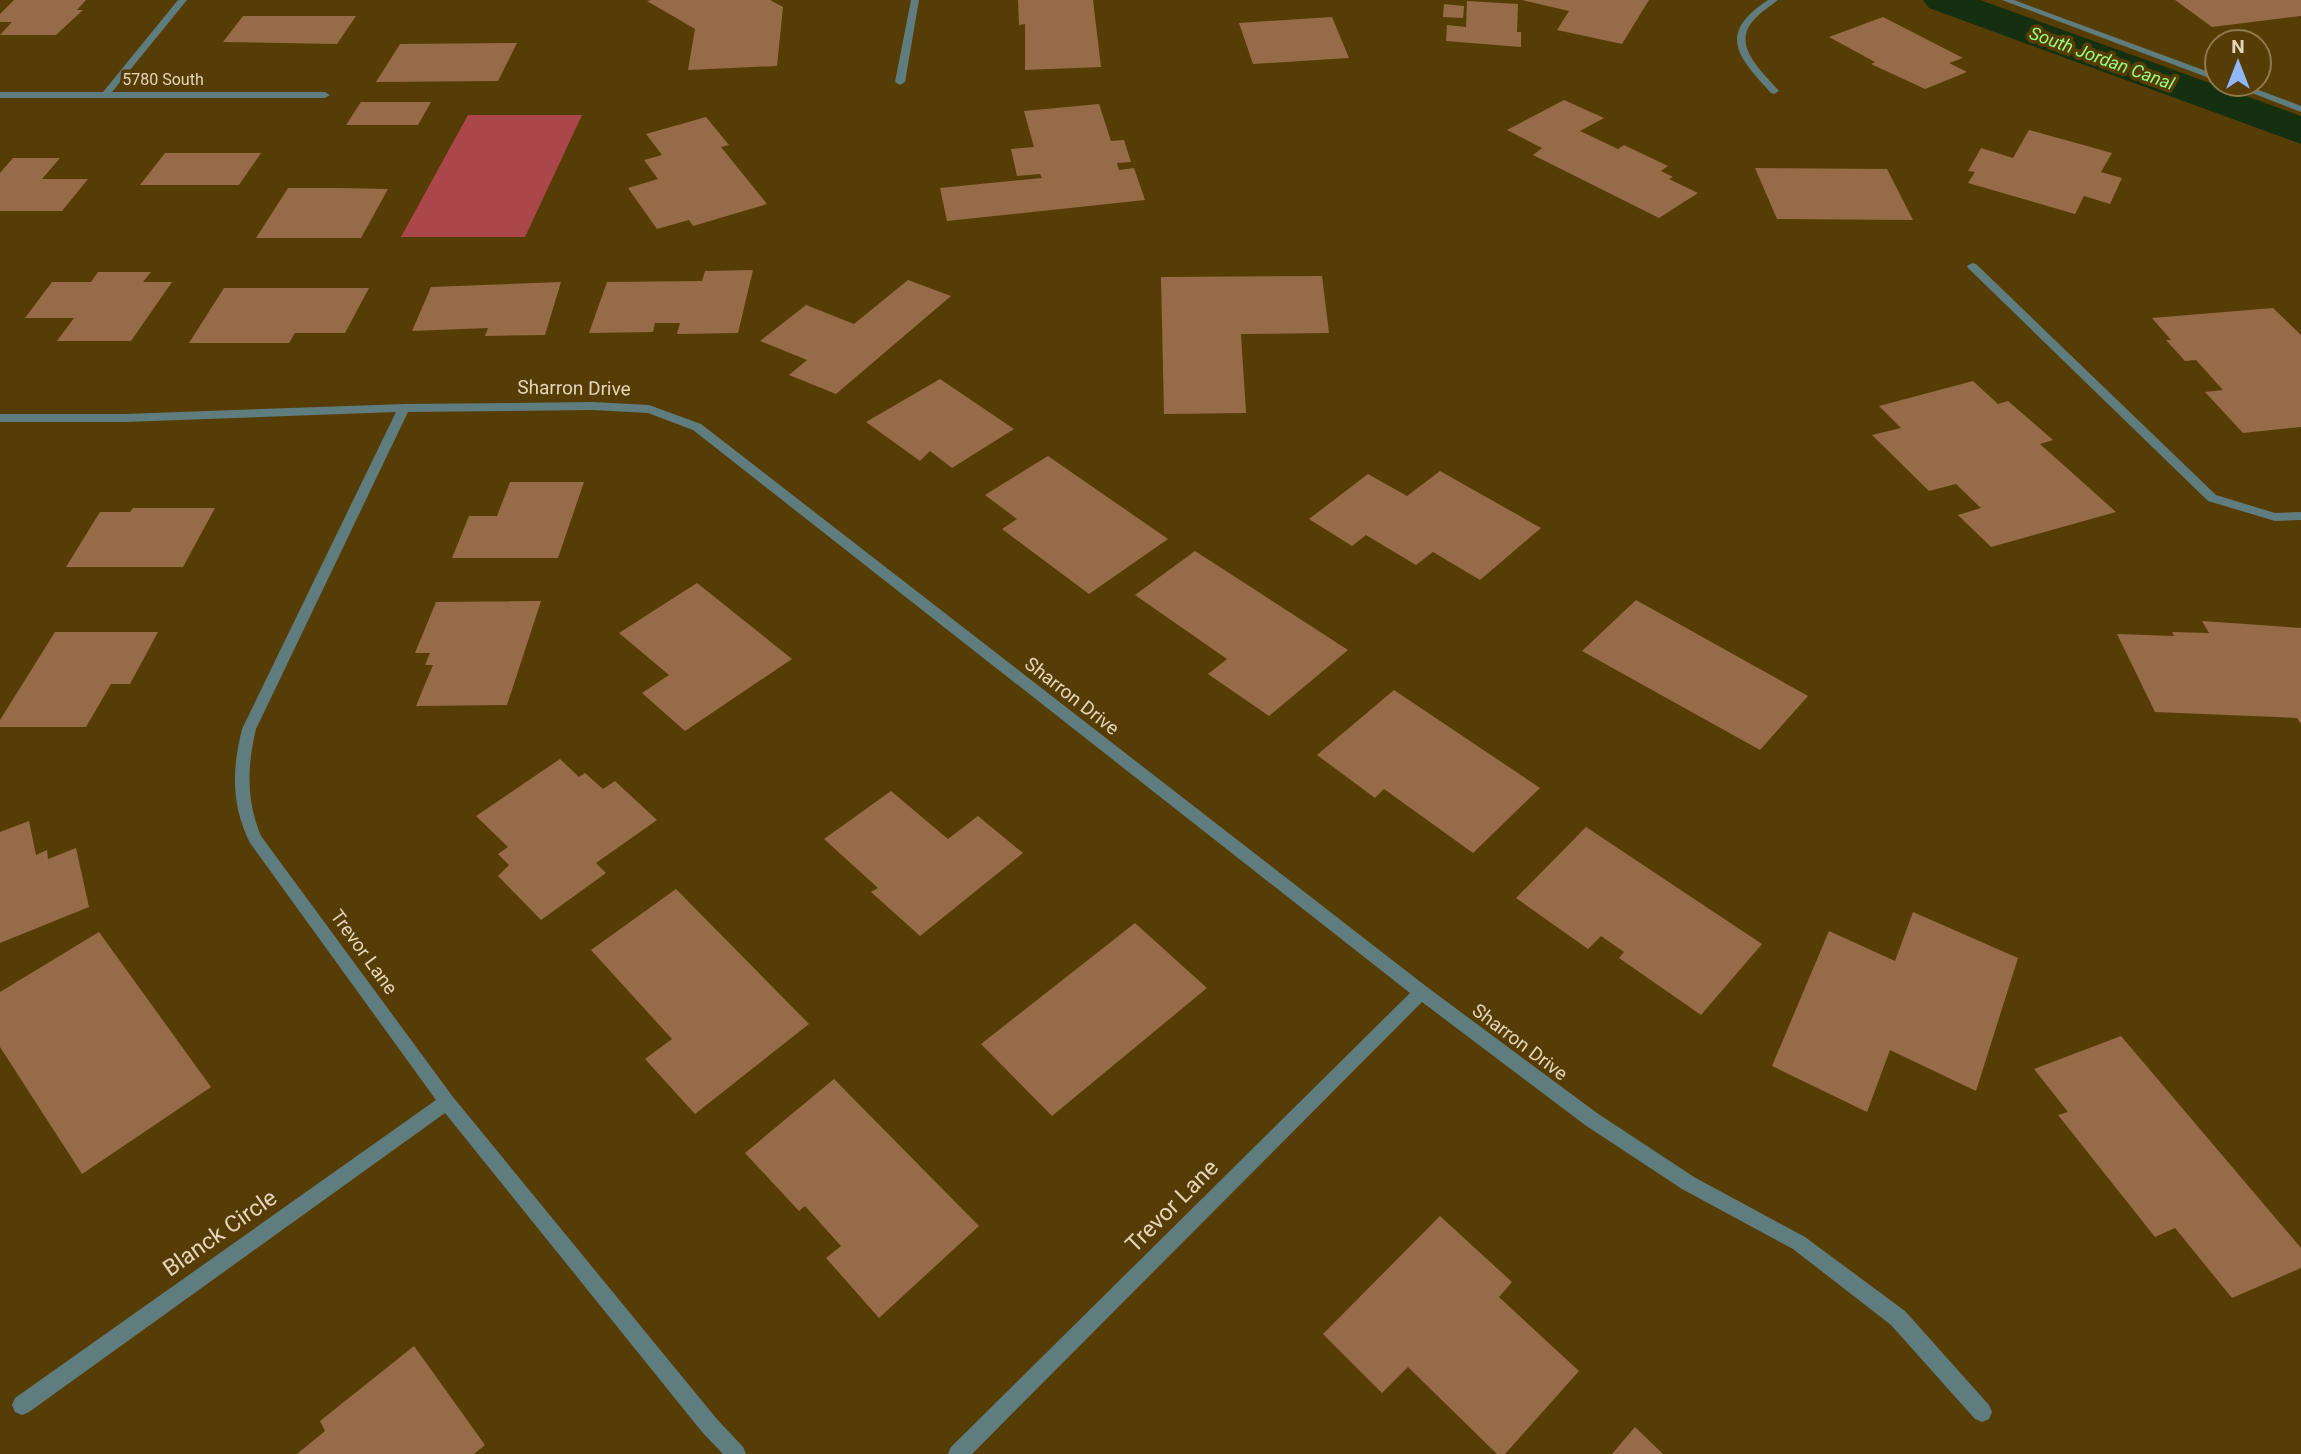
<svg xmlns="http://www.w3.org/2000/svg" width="2301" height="1454" font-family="Roboto,sans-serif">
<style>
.green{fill:#ab474a}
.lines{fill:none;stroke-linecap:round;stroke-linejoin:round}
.canal{fill:#153010;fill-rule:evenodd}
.building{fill:#966b48}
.service{fill:#5f7c7e;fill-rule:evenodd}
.minor{fill:#5f7c7e;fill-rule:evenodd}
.labels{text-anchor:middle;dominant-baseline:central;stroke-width:7;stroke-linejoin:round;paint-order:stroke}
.far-street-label{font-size:16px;fill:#e4d5bc;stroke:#563d06}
.far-water-label{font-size:18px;font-style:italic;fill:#93fe80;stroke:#563d06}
.street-label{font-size:19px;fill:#e4d5bc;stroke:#563d06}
.near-street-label{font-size:23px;fill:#e4d5bc;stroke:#563d06}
</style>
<rect width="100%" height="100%" fill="#563d06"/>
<!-- green -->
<path class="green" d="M 468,115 L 582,115 L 525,237 L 401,237 Z"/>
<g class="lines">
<!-- canal -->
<path class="canal" d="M 1923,0 L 1980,0 L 2301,116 L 2301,144 L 1929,8 Z"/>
</g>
<!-- building -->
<path class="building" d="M 14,0 L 86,0 L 77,10 L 83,10 L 56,35 L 0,35 L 12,22 L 0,22 L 0,14 Z
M 651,0 L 770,0 L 783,7 L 777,66 L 688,70 L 695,29 L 647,1 Z
M 1018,0 L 1093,0 L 1101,67 L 1025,70 L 1025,24 L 1019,25 Z
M 1522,0 L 1649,0 L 1622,44 L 1557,30 L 1569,11 Z
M 2175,0 L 2301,0 L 2301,16 L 2212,27 Z
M 1467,1 L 1518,4 L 1517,32 L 1521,32 L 1521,47 L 1446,41 L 1447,25 L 1466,27 Z
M 1444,4 L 1464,6 L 1463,18 L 1443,17 Z
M 243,16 L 356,16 L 337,44 L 223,42 Z
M 1332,17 L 1349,58 L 1253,64 L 1239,23 Z
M 1883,17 L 1963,58 L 1949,63 L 1967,72 L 1925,89 L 1871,64 L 1875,62 L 1829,37 Z
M 517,43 L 498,81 L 376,82 L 400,44 Z
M 1564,100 L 1604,118 L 1580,131 L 1618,149 L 1624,145 L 1668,166 L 1661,171 L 1673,177 L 1669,179 L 1698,193 L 1659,218 L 1533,155 L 1542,148 L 1507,130 Z
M 361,102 L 431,102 L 418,125 L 346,125 Z
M 1099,104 L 1111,141 L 1124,140 L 1131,162 L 1117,163 L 1119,170 L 1134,168 L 1145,200 L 947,221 L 940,188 L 1042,178 L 1040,174 L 1017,176 L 1011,149 L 1034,147 L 1024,111 Z
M 706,117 L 729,145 L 721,147 L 767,204 L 693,226 L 689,220 L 657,229 L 628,188 L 658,179 L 644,160 L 662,155 L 646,134 Z
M 2029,130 L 2112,153 L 2101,172 L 2122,178 L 2110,204 L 2084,196 L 2075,214 L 1968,183 L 1975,172 L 1968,171 L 1981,148 L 2013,158 Z
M 165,153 L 261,153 L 239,185 L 140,185 Z
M 13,158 L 60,158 L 42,179 L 88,179 L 62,211 L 0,211 L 0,173 Z
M 1755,168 L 1887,169 L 1913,220 L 1777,219 Z
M 288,188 L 338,188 L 388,189 L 361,238 L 256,238 Z
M 753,270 L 738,333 L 677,334 L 680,323 L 655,323 L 653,332 L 589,333 L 607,282 L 702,281 L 705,271 Z
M 98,272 L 151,272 L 143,282 L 172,282 L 131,341 L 57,341 L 74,318 L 25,318 L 52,282 L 91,282 Z
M 1322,276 L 1329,333 L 1241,334 L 1246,413 L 1164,414 L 1161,277 Z
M 908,280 L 951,296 L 836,394 L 789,375 L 807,360 L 760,341 L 806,305 L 854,324 Z
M 561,282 L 545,335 L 485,336 L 488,328 L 412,331 L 431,287 Z
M 224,288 L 369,288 L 345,333 L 295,333 L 289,343 L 189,343 Z
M 2273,308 L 2301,335 L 2301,427 L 2243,433 L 2205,392 L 2223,390 L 2196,360 L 2185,361 L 2166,340 L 2171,340 L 2152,318 Z
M 940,379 L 1014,429 L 952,468 L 930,451 L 920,461 L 866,422 Z
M 1973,381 L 1998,404 L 2008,401 L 2053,440 L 2040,444 L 2116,512 L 1991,547 L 1958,515 L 1981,508 L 1956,484 L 1929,491 L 1872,435 L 1901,428 L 1879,406 Z
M 1048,456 L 1168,539 L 1089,594 L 1002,529 L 1017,519 L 985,495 Z
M 1440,471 L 1541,528 L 1480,580 L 1433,552 L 1416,565 L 1366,535 L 1352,546 L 1309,519 L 1368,474 L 1407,496 Z
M 510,482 L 584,482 L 558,558 L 452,558 L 469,516 L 497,516 Z
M 133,508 L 215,508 L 183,567 L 66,567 L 100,512 L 130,512 Z
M 1195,551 L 1348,650 L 1269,716 L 1208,674 L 1227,659 L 1135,595 Z
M 697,583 L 792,659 L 685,731 L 642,693 L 669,675 L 619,633 Z
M 1636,600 L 1808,696 L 1760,750 L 1582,651 Z
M 541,601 L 507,705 L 416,706 L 433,665 L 425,665 L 430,653 L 415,653 L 436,602 Z
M 2202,621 L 2301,628 L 2301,724 L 2297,718 L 2155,712 L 2117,634 L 2174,636 L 2172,632 L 2209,633 Z
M 55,632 L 158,632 L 130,684 L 111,684 L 86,727 L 0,727 L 0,720 Z
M 1394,690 L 1540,788 L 1473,853 L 1384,789 L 1375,798 L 1317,755 Z
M 560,759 L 579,777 L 585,773 L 603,789 L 615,781 L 657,820 L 596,863 L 606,873 L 541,920 L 498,876 L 509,865 L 498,854 L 508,847 L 476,816 Z
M 891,791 L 948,839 L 978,816 L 1023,853 L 920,936 L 871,892 L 878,888 L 824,839 Z
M 29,821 L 36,855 L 47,850 L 48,859 L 76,848 L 89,907 L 0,943 L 0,832 Z
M 1586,827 L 1762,944 L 1701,1015 L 1619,958 L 1624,952 L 1601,936 L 1588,949 L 1516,898 Z
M 676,889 L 809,1024 L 695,1114 L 645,1059 L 672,1039 L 591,950 Z
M 1913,912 L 2018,958 L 1976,1091 L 1890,1050 L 1867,1112 L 1772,1066 L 1829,931 L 1895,961 Z
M 1135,923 L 1207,988 L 1052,1116 L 981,1044 Z
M 99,932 L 211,1087 L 82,1174 L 0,1047 L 0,992 Z
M 2121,1036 L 2301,1248 L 2301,1268 L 2232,1298 L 2175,1228 L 2155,1237 L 2058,1115 L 2068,1112 L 2034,1069 Z
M 834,1079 L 979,1226 L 879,1318 L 826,1258 L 841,1246 L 805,1206 L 799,1211 L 745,1153 Z
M 1440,1216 L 1512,1282 L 1499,1297 L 1579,1371 L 1505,1454 L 1497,1454 L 1408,1367 L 1382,1393 L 1323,1334 Z
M 414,1346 L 485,1445 L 474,1454 L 297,1454 L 325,1431 L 320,1421 Z
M 1635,1427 L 1663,1454 L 1612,1454 Z"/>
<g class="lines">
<!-- service -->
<path class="service" d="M 911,0 L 919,0 L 905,82 L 900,85 L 895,82 Z
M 1972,263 L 1976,264 L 2216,495 L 2275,513 L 2301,512 L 2301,520 L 2275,521 L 2208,501 L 1968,268 L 1967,266 Z"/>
<!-- minor -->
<path class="minor" d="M 178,0 L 187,0 L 112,92 L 325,92 L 330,95 L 325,98 L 0,98 L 0,92 L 103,92 Z
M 1768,0 L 1778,0 C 1770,7 1760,12 1753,21 C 1731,46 1763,72 1779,91 L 1774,94 L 1771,93 C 1737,56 1717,34 1768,0 Z
M 2002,0 L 2014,0 L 2217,75 L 2217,81 Z
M 2229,84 L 2243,84 L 2301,106 L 2301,112 Z
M 593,402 L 649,405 L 701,424 L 1427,987 L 1597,1113 L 1694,1177 L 1805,1237 L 1905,1311 L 1989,1405 L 1992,1412 L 1989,1419 L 1982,1422 L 1975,1419 L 1891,1325 L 1793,1249 L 1682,1189 L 1585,1125 L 1422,1002 L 972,1454 L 948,1454 L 951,1447 L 1410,993 L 693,430 L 648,413 L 593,410 L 408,412 L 256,729 C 247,767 246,800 261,836 L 453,1097 L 716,1418 L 743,1447 L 746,1454 L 723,1454 L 702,1432 L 445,1113 L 29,1412 L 22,1415 L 15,1412 L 12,1405 L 15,1398 L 436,1100 L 250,843 C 231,805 232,769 242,729 L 396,412 L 124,422 L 0,422 L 0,414 L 124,414 L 404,404 Z"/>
</g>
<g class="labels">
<!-- far-street labels -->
<g class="far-street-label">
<text x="163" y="79">5780 South</text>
</g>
<!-- far-water labels -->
<g class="far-water-label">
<text transform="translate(2102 58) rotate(20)">South Jordan Canal</text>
</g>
<!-- street labels -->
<g class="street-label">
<text transform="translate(574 388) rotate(1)">Sharron Drive</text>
<text transform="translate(1072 696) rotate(38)">Sharron Drive</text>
<text transform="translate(364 952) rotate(54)">Trevor Lane</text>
<text transform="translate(1520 1042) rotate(37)">Sharron Drive</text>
</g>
<!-- near-street labels -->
<g class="near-street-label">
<text transform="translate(1172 1206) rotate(-45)">Trevor Lane</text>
<text transform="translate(220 1233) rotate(-35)">Blanck Circle</text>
</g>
</g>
<!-- north arrow -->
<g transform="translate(2238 63)"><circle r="33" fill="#563d06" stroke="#8f7a4f" stroke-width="2"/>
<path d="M0-5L12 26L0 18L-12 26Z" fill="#90b8fd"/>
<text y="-10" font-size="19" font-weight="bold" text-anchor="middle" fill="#e4d5bc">N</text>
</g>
</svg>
